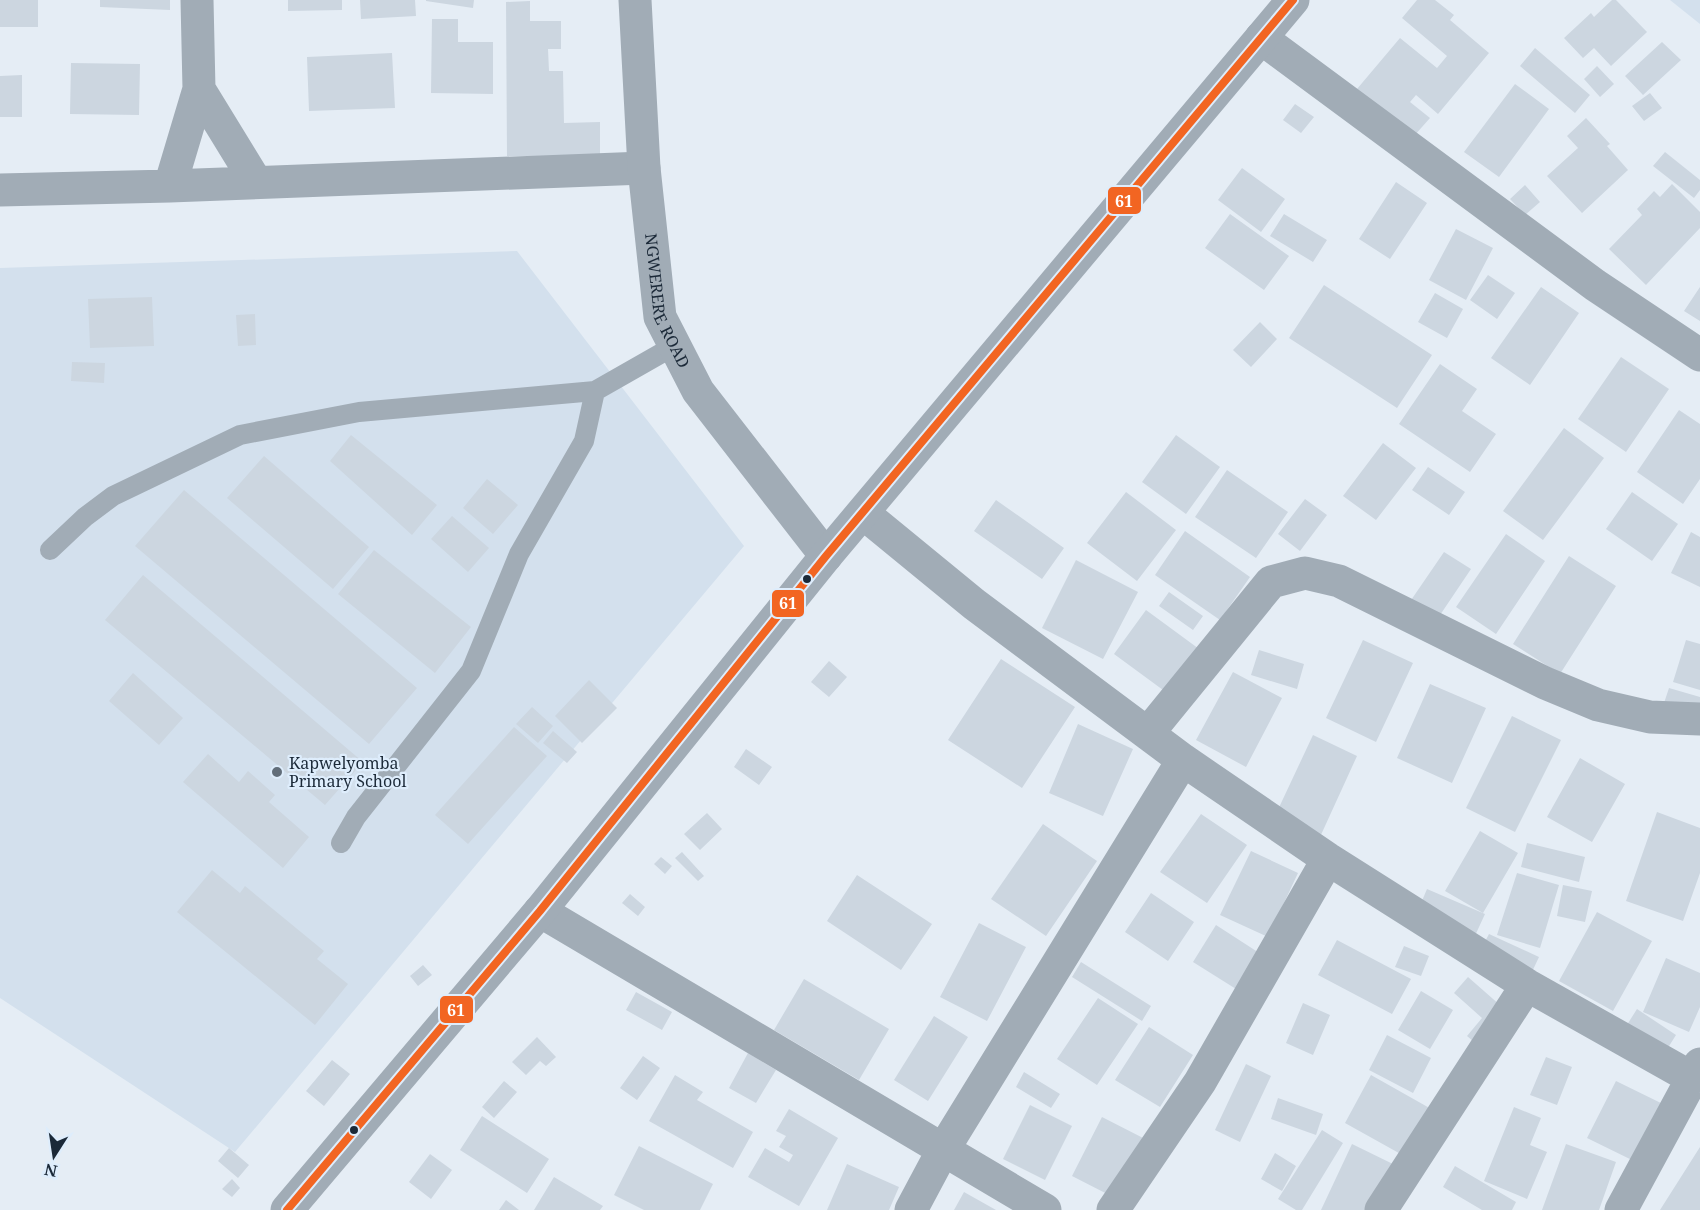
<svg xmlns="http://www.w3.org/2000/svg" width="1700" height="1210" font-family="'Noto Serif',serif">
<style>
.built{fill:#d3e0ed}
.building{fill:#ccd6e0}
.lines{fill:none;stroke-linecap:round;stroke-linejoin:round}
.service{stroke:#a1acb6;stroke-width:20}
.minor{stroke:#a1acb6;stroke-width:33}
.tertiary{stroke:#a1acb6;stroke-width:33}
.bus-1-casing{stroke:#deedfc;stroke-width:12}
.bus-1{stroke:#f26522;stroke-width:8}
.bus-dot{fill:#1b2938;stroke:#deedfc;stroke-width:2}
.poi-dot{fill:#626e7a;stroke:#deedfc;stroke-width:2}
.labels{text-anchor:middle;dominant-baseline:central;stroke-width:4.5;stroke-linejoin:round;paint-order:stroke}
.street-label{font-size:16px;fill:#1b2938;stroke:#deedfc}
.poi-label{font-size:16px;fill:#1b2938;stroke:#deedfc;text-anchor:start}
.line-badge{stroke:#deedfc;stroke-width:2}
.badge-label{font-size:16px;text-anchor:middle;font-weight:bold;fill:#fff}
</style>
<rect width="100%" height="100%" fill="#e5edf5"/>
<!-- built -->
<path class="built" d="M 1670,0 L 1700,0 L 1700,24 Z
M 517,251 L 744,546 L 235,1152 L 0,998 L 0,268 Z"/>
<!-- building -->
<path class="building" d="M 0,0 L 38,0 L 38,27 L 0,27 Z
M 100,0 L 170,0 L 170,10 L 100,7 Z
M 288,0 L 342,0 L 342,10 L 288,11 Z
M 360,0 L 415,0 L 416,16 L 361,19 Z
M 426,0 L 474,0 L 473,8 L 426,1 Z
M 1417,0 L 1435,0 L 1454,15 L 1450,20 L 1489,53 L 1438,114 L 1416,95 L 1410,102 L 1430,118 L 1414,136 L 1357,89 L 1400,38 L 1437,68 L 1447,56 L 1402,18 Z
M 1612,0 L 1616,0 L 1647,32 L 1611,66 L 1594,48 L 1583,58 L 1564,38 L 1591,13 L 1594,17 Z
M 530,1 L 530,21 L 561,21 L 561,49 L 548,49 L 549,71 L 563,71 L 564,123 L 600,122 L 600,156 L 507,156 L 506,2 Z
M 432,19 L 458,19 L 458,42 L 493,42 L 493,94 L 431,93 Z
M 1662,42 L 1681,60 L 1643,95 L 1625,76 Z
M 1535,48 L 1590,95 L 1575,113 L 1520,66 Z
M 392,53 L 395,108 L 309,111 L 307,57 Z
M 71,63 L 140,64 L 139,115 L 70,114 Z
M 1597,66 L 1614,84 L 1600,97 L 1584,79 Z
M 22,75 L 22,117 L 0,117 L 0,76 Z
M 1515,84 L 1549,109 L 1499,177 L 1464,152 Z
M 1650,93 L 1662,108 L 1644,121 L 1632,106 Z
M 1295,104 L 1314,117 L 1301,133 L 1283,120 Z
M 1586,118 L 1610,144 L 1607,146 L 1628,170 L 1582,213 L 1547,176 L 1578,148 L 1567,136 Z
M 1665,152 L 1700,180 L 1700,190 L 1694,198 L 1653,166 Z
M 1242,168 L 1285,199 L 1261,232 L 1218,200 Z
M 1396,182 L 1427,203 L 1390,259 L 1359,239 Z
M 1672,184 L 1700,212 L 1700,228 L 1646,285 L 1609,249 L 1642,215 L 1637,209 L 1654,191 L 1660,197 Z
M 1525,185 L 1540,202 L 1525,215 L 1510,199 Z
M 1230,214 L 1289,256 L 1264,290 L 1205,248 Z
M 1284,214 L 1327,240 L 1313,262 L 1270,236 Z
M 1456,229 L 1493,248 L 1466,300 L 1429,280 Z
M 1488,275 L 1515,293 L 1497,319 L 1470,300 Z
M 1324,285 L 1432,355 L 1397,408 L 1289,338 Z
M 1541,287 L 1579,313 L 1530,385 L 1491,358 Z
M 1700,287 L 1700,321 L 1684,311 Z
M 1435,293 L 1463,309 L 1447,338 L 1418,322 Z
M 152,297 L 154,346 L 90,348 L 88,299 Z
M 255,314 L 256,345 L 238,346 L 236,315 Z
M 1260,322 L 1277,339 L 1251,367 L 1233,350 Z
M 1621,357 L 1669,389 L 1626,452 L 1578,419 Z
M 72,362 L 105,363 L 104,383 L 71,381 Z
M 1440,364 L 1477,389 L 1462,411 L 1496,434 L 1470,472 L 1399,424 Z
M 1679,410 L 1700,424 L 1700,479 L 1683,504 L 1637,472 Z
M 1564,428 L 1604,458 L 1543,540 L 1503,511 Z
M 351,435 L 437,505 L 412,535 L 330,461 Z
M 1176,435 L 1220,467 L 1186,514 L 1142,482 Z
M 1383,443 L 1416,468 L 1376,520 L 1343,496 Z
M 264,456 L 369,547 L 333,589 L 227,498 Z
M 1428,467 L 1465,492 L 1449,515 L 1412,490 Z
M 1227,470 L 1288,512 L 1256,558 L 1195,517 Z
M 487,479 L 518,505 L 493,534 L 463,508 Z
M 184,490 L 417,688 L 369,744 L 135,546 Z
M 1126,492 L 1176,530 L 1137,581 L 1087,543 Z
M 1632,492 L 1678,524 L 1652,561 L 1606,529 Z
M 1305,499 L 1327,515 L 1300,551 L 1278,534 Z
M 996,500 L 1064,548 L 1042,579 L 974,531 Z
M 452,516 L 489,548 L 468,572 L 431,539 Z
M 1185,531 L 1250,577 L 1220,620 L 1155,575 Z
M 1691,532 L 1700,537 L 1700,587 L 1671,573 Z
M 1506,534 L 1545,561 L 1496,634 L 1456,607 Z
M 374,550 L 471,627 L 435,673 L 338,594 Z
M 1444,552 L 1471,569 L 1434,624 L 1407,606 Z
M 1569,556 L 1616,586 L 1560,674 L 1513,644 Z
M 1076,560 L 1138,592 L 1103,659 L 1042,628 Z
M 143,575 L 363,762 L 325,805 L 105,620 Z
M 1169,592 L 1203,616 L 1193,630 L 1159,606 Z
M 1146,610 L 1210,657 L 1178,701 L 1114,654 Z
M 1363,640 L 1413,663 L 1376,742 L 1326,718 Z
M 1686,640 L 1700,644 L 1700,690 L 1673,682 Z
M 1259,650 L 1304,664 L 1297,689 L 1251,675 Z
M 1001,659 L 1075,707 L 1022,788 L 948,740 Z
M 829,661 L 847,677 L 829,697 L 811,682 Z
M 1233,672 L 1282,698 L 1246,767 L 1196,740 Z
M 133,673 L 183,718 L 159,745 L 109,701 Z
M 589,680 L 617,708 L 582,743 L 555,716 Z
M 1430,684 L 1486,708 L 1452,783 L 1397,758 Z
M 1669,688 L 1700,697 L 1700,713 L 1664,703 Z
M 532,707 L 553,726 L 538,743 L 516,724 Z
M 1512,716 L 1561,740 L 1515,832 L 1466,808 Z
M 1078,724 L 1133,749 L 1103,816 L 1049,793 Z
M 514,727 L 547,756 L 468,844 L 435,815 Z
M 553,731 L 577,752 L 567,763 L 543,743 Z
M 1313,735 L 1357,756 L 1320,837 L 1275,816 Z
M 746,749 L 772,767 L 759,785 L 734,767 Z
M 208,754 L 239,782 L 248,771 L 275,795 L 269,802 L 309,837 L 283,868 L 183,782 Z
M 1580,758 L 1625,784 L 1592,842 L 1547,817 Z
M 1657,812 L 1700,828 L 1700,873 L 1683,921 L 1626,901 Z
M 707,813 L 722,829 L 700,850 L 684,834 Z
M 1201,814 L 1247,845 L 1207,903 L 1160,872 Z
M 1043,824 L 1097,861 L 1046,936 L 991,899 Z
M 1480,831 L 1518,853 L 1483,913 L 1445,891 Z
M 1527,843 L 1585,857 L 1579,882 L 1521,867 Z
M 1251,851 L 1298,873 L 1268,937 L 1220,915 Z
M 682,852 L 704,876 L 698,881 L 675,858 Z
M 661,857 L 672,866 L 665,874 L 654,864 Z
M 212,870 L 240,893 L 245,886 L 324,951 L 317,959 L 348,984 L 315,1025 L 177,912 Z
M 1517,873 L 1559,885 L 1540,948 L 1497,935 Z
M 857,875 L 932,924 L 901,970 L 827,921 Z
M 1563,885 L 1592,891 L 1585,922 L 1557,916 Z
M 1427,889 L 1485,914 L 1473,940 L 1416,915 Z
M 1151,893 L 1194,922 L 1168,961 L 1125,932 Z
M 630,894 L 645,907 L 638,916 L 622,903 Z
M 1597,912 L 1652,941 L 1613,1011 L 1559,981 Z
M 979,923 L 1026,947 L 987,1021 L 940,997 Z
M 1216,925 L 1267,958 L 1244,994 L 1193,962 Z
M 1489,934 L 1539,957 L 1530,976 L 1480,951 Z
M 1337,940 L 1411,979 L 1392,1014 L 1318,975 Z
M 1404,946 L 1429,956 L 1421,976 L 1395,967 Z
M 1666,958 L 1700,973 L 1700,1007 L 1689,1032 L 1643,1012 Z
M 1081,962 L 1151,1006 L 1142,1021 L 1072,977 Z
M 423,965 L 432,975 L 418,986 L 410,976 Z
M 1468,977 L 1517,1020 L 1487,1053 L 1467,1036 L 1482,1018 L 1454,993 Z
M 804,979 L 889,1029 L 859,1080 L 774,1030 Z
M 1421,991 L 1453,1010 L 1430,1049 L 1398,1030 Z
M 636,992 L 672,1012 L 662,1030 L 626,1010 Z
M 1098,998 L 1138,1024 L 1097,1085 L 1057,1059 Z
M 1303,1003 L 1330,1015 L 1313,1055 L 1286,1043 Z
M 1637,1009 L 1676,1035 L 1664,1054 L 1625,1028 Z
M 934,1016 L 968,1037 L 928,1101 L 894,1080 Z
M 1149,1027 L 1193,1055 L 1160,1107 L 1115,1080 Z
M 1387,1035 L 1431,1058 L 1413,1093 L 1369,1070 Z
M 537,1037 L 556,1057 L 546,1066 L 540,1061 L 526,1075 L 512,1062 Z
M 748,1053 L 776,1070 L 756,1103 L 729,1088 Z
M 643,1056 L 660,1068 L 637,1100 L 620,1088 Z
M 1546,1057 L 1572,1067 L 1557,1105 L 1530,1095 Z
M 332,1060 L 350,1074 L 324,1106 L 306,1091 Z
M 1246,1064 L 1271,1076 L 1240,1142 L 1215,1130 Z
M 1024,1072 L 1060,1094 L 1051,1108 L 1016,1087 Z
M 675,1075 L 703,1092 L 697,1100 L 753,1132 L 733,1168 L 649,1121 Z
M 1371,1075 L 1433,1110 L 1406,1157 L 1345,1123 Z
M 504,1081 L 517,1092 L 494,1118 L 482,1107 Z
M 1616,1081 L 1667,1106 L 1638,1163 L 1587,1138 Z
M 1278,1098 L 1323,1114 L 1316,1135 L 1271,1119 Z
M 1030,1105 L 1072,1126 L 1045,1180 L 1003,1159 Z
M 1514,1107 L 1541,1118 L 1530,1145 L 1547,1152 L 1527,1199 L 1484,1181 Z
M 789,1109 L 838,1138 L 799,1206 L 748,1177 L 765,1148 L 789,1162 L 793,1155 L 779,1147 L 786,1136 L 776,1131 Z
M 482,1116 L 549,1159 L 527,1193 L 460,1150 Z
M 1102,1117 L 1147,1140 L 1117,1199 L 1072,1176 Z
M 1322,1130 L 1343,1143 L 1302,1210 L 1296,1210 L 1278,1199 Z
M 1352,1144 L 1395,1165 L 1373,1210 L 1321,1210 Z
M 1566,1144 L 1616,1162 L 1599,1210 L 1542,1210 Z
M 639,1146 L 713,1184 L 700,1210 L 644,1210 L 614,1195 Z
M 1700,1147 L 1700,1210 L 1660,1210 Z
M 229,1148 L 249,1165 L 238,1178 L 218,1161 Z
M 1275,1153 L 1296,1166 L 1282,1191 L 1261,1179 Z
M 430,1154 L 452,1170 L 431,1199 L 409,1182 Z
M 847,1164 L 899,1187 L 889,1210 L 827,1210 Z
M 1455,1166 L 1516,1202 L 1512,1210 L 1482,1210 L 1443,1187 Z
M 554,1177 L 603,1206 L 600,1210 L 534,1210 Z
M 232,1179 L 240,1188 L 232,1197 L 222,1189 Z
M 964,1192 L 996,1210 L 954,1210 Z
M 506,1200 L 519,1210 L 499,1210 Z"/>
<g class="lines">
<!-- service -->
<path class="service" d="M 50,550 L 85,517 L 113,496 L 240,435 L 359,412 L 595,391 L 674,346
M 341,843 L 356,817 L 471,671 L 519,554 L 584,441 L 595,391"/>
<!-- minor -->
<path class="minor" d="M 1261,38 L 1595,285 L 1700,355
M 199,89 L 256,182
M 170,186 L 199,89 L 197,0
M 0,190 L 170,186 L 644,168
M 863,513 L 974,604 L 1183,760 L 1328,859 L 1527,985 L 1692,1078
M 1148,733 L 1271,582 L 1305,573 L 1339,581 L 1545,683 L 1598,705 L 1650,717 L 1700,719
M 540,911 L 1045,1210
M 911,1210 L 943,1150 L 1183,760
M 1113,1210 L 1200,1082 L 1328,859
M 1381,1210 L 1527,985
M 1621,1210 L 1700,1064"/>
<!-- tertiary -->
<g class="tertiary">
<path id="s1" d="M 635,0 L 644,168 L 660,317 L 698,391 L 826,556"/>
<path d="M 287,1210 L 540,911 L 826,556 L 1293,0"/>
</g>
<defs>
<path id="bus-1" d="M 287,1210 L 540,911 L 826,556 L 1293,0"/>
</defs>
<!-- bus-1 casing -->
<use href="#bus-1" class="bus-1-casing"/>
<!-- bus-1 -->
<use href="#bus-1" class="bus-1"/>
</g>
<!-- markers -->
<g class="bus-dot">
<circle cx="807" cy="579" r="5"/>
<circle cx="354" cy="1130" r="5"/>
</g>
<circle class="poi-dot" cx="277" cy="772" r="6"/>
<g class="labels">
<!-- street labels -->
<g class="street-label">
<text stroke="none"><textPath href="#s1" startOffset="304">NGWERERE ROAD</textPath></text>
</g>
<!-- poi labels -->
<g class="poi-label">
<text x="289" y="763">Kapwelyomba<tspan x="289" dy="18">Primary School</tspan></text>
</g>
</g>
<g class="line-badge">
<rect x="1107" y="186" width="35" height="29" rx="6" fill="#f26522"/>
<rect x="771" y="589" width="34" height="29" rx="6" fill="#f26522"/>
<rect x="439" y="995" width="35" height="29" rx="6" fill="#f26522"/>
</g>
<g class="badge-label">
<text x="1124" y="207">61</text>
<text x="788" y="609">61</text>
<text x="456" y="1016">61</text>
</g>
<!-- north arrow -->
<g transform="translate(54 1156) rotate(192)" stroke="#deedfc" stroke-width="4.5" paint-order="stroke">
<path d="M0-4.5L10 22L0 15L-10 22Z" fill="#1b2938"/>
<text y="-9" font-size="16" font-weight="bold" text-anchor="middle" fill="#1b2938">N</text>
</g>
</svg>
